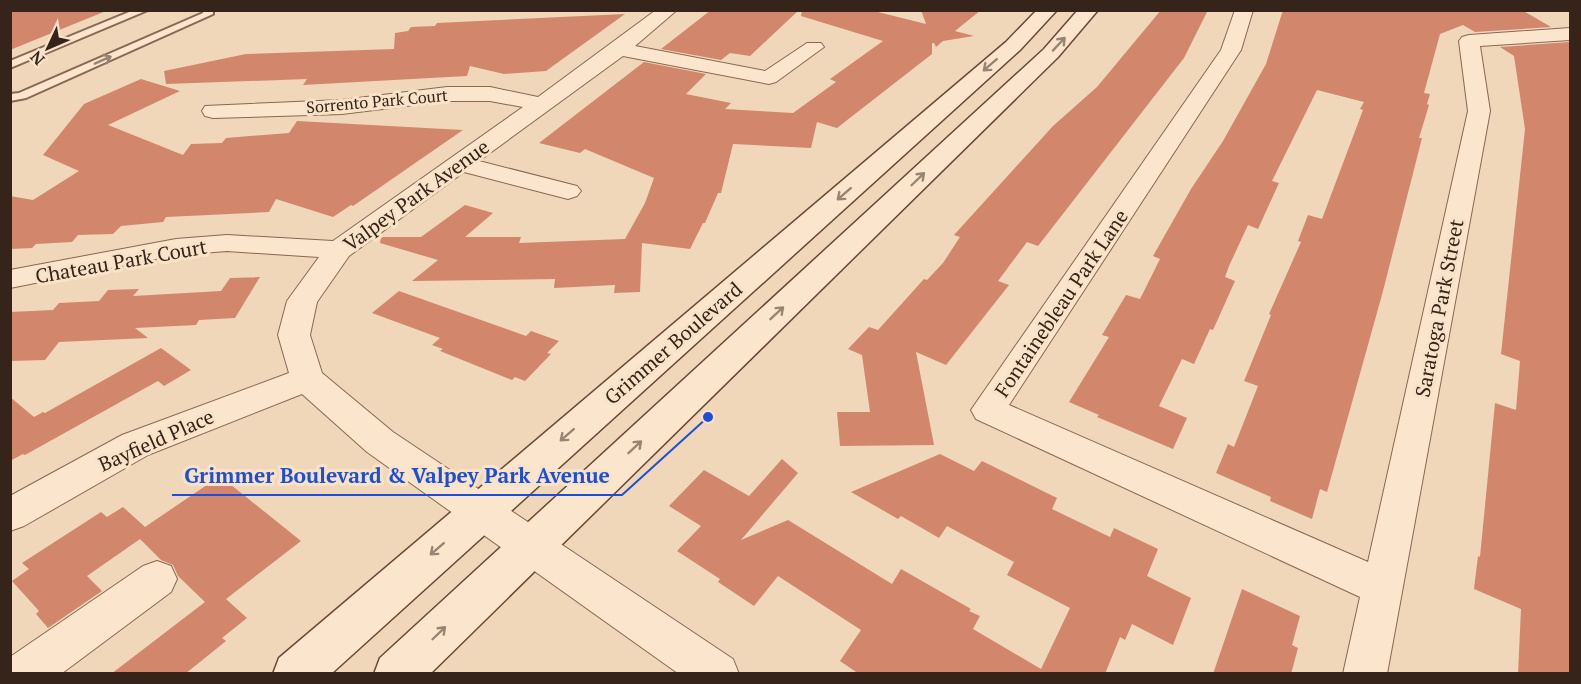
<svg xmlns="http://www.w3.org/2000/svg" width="1581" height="684" font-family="'PT Serif',serif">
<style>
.building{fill:#d2866c}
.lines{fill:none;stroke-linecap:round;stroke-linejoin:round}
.lane-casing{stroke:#886753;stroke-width:4}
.street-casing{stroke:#886753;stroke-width:2}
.secondary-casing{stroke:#694837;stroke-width:3}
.lane{fill:#fbe6cd;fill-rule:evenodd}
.street{fill:#fbe6cd;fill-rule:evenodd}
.secondary{fill:#fbe6cd;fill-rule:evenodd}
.oneway{stroke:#988473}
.labels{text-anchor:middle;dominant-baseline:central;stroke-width:6;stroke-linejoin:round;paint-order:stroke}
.far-street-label{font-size:16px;fill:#362319;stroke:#f8e3c9}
.street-label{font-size:20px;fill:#362319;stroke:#f8e3c9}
.leader{fill:none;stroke:#1d4ed8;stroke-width:2}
.callout-dot{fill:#1d4ed8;stroke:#f8e3c9;stroke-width:2}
.callout-label{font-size:21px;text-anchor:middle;font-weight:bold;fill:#1d4ed8;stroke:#f8e3c9;stroke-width:6;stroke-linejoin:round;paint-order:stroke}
</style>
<rect width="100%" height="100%" fill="#f0d7b9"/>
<!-- building -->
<path class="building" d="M 10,10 L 106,10 L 106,11 L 10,50 Z
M 711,10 L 799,10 L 750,56 L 730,53 L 721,60 L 661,49 Z
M 802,10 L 870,10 L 926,24 L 921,10 L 981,10 L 955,31 L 974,36 L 943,41 L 936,47 L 934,43 L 932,43 L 932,54 L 837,128 L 817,122 L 811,148 L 733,144 L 721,193 L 718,193 L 705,223 L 703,223 L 690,249 L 642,243 L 640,292 L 614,293 L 615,285 L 554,288 L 555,279 L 412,281 L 438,260 L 380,243 L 381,237 L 421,237 L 465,205 L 493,213 L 465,237 L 521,237 L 519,243 L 625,239 L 645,203 L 654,178 L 585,149 L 580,153 L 539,143 L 644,62 L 706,74 L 686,94 L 731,103 L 725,109 L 793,113 L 836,82 L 830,79 L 883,41 L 801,16 Z
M 1161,10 L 1208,10 L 1184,58 L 1038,246 L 1027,242 L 998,281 L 1009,285 L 946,365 L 916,352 L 934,445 L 840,446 L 837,412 L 870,412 L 862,355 L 848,349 L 869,327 L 878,330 L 924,279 L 927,280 L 943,263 L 960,237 L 954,235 L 1053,126 L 1097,87 Z
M 1283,10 L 1522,10 L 1551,27 L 1475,32 L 1463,25 L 1440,34 L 1424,93 L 1430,94 L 1427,104 L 1429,105 L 1419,138 L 1422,138 L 1383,291 L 1327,492 L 1320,489 L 1312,519 L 1270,501 L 1271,497 L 1216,473 L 1228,444 L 1234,447 L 1258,386 L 1244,381 L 1271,315 L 1269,314 L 1301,242 L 1298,241 L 1308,215 L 1322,219 L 1363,110 L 1360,109 L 1364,102 L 1317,90 L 1272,181 L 1279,183 L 1258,229 L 1248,225 L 1229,266 L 1225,277 L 1235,281 L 1213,330 L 1210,329 L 1194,364 L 1182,359 L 1159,406 L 1187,418 L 1173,449 L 1097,417 L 1099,415 L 1069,402 L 1109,337 L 1102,335 L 1126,295 L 1140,299 L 1160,259 L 1153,256 L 1191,189 L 1223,141 L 1266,64 Z
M 625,14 L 546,71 L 504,74 L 470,66 L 467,76 L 303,85 L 307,79 L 166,84 L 164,71 L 246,54 L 394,49 L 395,33 L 408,31 L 411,27 L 435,26 L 437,23 Z
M 1570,42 L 1570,674 L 1518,674 L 1521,609 L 1474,589 L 1478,556 L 1480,557 L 1495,403 L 1516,410 L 1520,361 L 1501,354 L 1525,129 L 1514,56 L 1500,47 Z
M 141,79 L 180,91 L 108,125 L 183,155 L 191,144 L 222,143 L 226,138 L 289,133 L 297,121 L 463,130 L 353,206 L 351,205 L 333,217 L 276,199 L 269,212 L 166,217 L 163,222 L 121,226 L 113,234 L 78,235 L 72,242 L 36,244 L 32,248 L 10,249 L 10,196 L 33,200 L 79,171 L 43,155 L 84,104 Z
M 260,277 L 235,318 L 199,320 L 196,325 L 135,328 L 148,338 L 59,342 L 45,360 L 10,361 L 10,312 L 53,310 L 59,303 L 99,301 L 108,290 L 139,289 L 133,296 L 221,291 L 230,278 Z
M 399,291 L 526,336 L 531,331 L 559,341 L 547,353 L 551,354 L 525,381 L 515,377 L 512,380 L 440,351 L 443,349 L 432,345 L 440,338 L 372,313 Z
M 161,348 L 191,370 L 164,386 L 158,381 L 25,455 L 23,454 L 10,461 L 10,397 L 34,417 L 43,412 L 45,413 Z
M 940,454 L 974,471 L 982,461 L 1057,498 L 1052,509 L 1110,537 L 1114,528 L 1158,549 L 1147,576 L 1191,598 L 1173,645 L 1132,624 L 1125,640 L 1120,637 L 1105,674 L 859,674 L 840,661 L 861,630 L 778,576 L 754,606 L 718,582 L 720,579 L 677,551 L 701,526 L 669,506 L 704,470 L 749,496 L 782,459 L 798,473 L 741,540 L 788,520 L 892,584 L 901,569 L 971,609 L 969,611 L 980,616 L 973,629 L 1041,669 L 1070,608 L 1007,575 L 1014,562 L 947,526 L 939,538 L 901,516 L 898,519 L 851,492 Z
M 220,476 L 301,541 L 226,599 L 247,618 L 222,638 L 226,641 L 185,674 L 111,674 L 205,602 L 178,576 L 173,565 L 161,560 L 140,539 L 87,576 L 102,591 L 48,628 L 36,614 L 39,611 L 12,581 L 29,569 L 22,563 L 101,512 L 107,517 L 123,507 L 145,527 Z
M 1242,589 L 1300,616 L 1292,645 L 1298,648 L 1291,674 L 1213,674 Z"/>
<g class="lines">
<defs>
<path id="lane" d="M 134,10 L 148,10 L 10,68 L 10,61 Z
M 203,10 L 213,10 L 213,14 L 26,98 L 10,101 L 10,94 L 19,93 L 203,13 Z"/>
<path id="street" d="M 656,10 L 677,10 L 635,46 L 765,71 L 807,43 L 821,43 L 824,47 L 776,82 L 769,84 L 623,56 L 479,161 L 577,186 L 581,191 L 577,196 L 568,199 L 464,172 L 349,256 L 317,302 L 310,335 L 322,373 L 393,432 L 733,659 L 739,674 L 679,674 L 367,452 L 302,394 L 148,455 L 24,526 L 10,531 L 10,496 L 122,435 L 289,373 L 278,335 L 287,301 L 319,257 L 227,251 L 176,255 L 10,288 L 10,270 L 176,239 L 227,235 L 333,241 L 523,107 L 490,101 L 447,101 L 342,114 L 213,118 L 205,116 L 202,111 L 205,106 L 342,100 L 447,87 L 490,87 L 538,97 Z
M 1235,10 L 1253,10 L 1241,50 L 1009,405 L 1368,562 L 1468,111 L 1459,41 L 1462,37 L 1469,35 L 1570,28 L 1570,40 L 1480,46 L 1490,111 L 1387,674 L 1343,674 L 1360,597 L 976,419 L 971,410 L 1221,50 Z
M 157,561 L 171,566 L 177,579 L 171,592 L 61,674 L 10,674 L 10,657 L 143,566 Z"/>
<path id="secondary" d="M 1037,10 L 1057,10 L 1020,50 L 331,674 L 273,674 L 279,658 L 1006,42 Z
M 1078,10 L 1098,10 L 1058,57 L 430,674 L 374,674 L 380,658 L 1044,49 Z"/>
</defs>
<!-- lane casing -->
<use href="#lane" class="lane-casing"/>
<!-- street casing -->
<use href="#street" class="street-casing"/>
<!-- secondary casing -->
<use href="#secondary" class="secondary-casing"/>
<!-- lane -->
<use href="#lane" class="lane"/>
<!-- street -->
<use href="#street" class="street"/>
<!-- secondary -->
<use href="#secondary" class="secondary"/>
</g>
<!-- one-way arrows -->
<defs><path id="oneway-shaft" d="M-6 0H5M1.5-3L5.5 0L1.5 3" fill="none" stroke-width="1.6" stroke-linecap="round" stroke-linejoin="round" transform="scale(1.5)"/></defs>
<g class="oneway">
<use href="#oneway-shaft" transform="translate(1059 44) rotate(-47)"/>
<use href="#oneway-shaft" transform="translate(103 60) rotate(-24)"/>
<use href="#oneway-shaft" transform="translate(990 65) rotate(139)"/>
<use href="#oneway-shaft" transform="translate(918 179) rotate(-44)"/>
<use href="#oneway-shaft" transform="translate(844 194) rotate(139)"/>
<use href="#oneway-shaft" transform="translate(777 313) rotate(-43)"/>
<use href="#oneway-shaft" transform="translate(567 435) rotate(139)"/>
<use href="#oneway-shaft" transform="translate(635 447) rotate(-43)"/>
<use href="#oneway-shaft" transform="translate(437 549) rotate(139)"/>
<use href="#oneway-shaft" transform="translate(439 633) rotate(-44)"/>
</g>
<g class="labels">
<!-- far-street labels -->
<g class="far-street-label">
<text transform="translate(377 101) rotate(-5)">Sorrento Park Court</text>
</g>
<!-- street labels -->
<g class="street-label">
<text transform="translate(416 195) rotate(-36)">Valpey Park Avenue</text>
<text transform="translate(121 261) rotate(-10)">Chateau Park Court</text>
<text transform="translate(1061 303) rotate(-56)">Fontainebleau Park Lane</text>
<text transform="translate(1439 308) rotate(-79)">Saratoga Park Street</text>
<text transform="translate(673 343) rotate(-41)">Grimmer Boulevard</text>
<text transform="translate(156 440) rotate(-24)">Bayfield Place</text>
</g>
</g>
<!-- callouts -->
<path class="leader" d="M708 417L622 495H172"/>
<circle class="callout-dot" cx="708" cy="417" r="6"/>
<g class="callout-label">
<text x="397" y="483">Grimmer Boulevard &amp; Valpey Park Avenue</text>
</g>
<!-- border -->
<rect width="1581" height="684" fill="none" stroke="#362319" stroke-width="24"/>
<!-- north arrow -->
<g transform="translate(48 48) rotate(226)" stroke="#f8e3c9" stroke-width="4.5" paint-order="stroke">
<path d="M0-4.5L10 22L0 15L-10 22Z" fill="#362319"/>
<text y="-9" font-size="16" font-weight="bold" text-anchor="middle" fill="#362319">N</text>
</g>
</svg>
